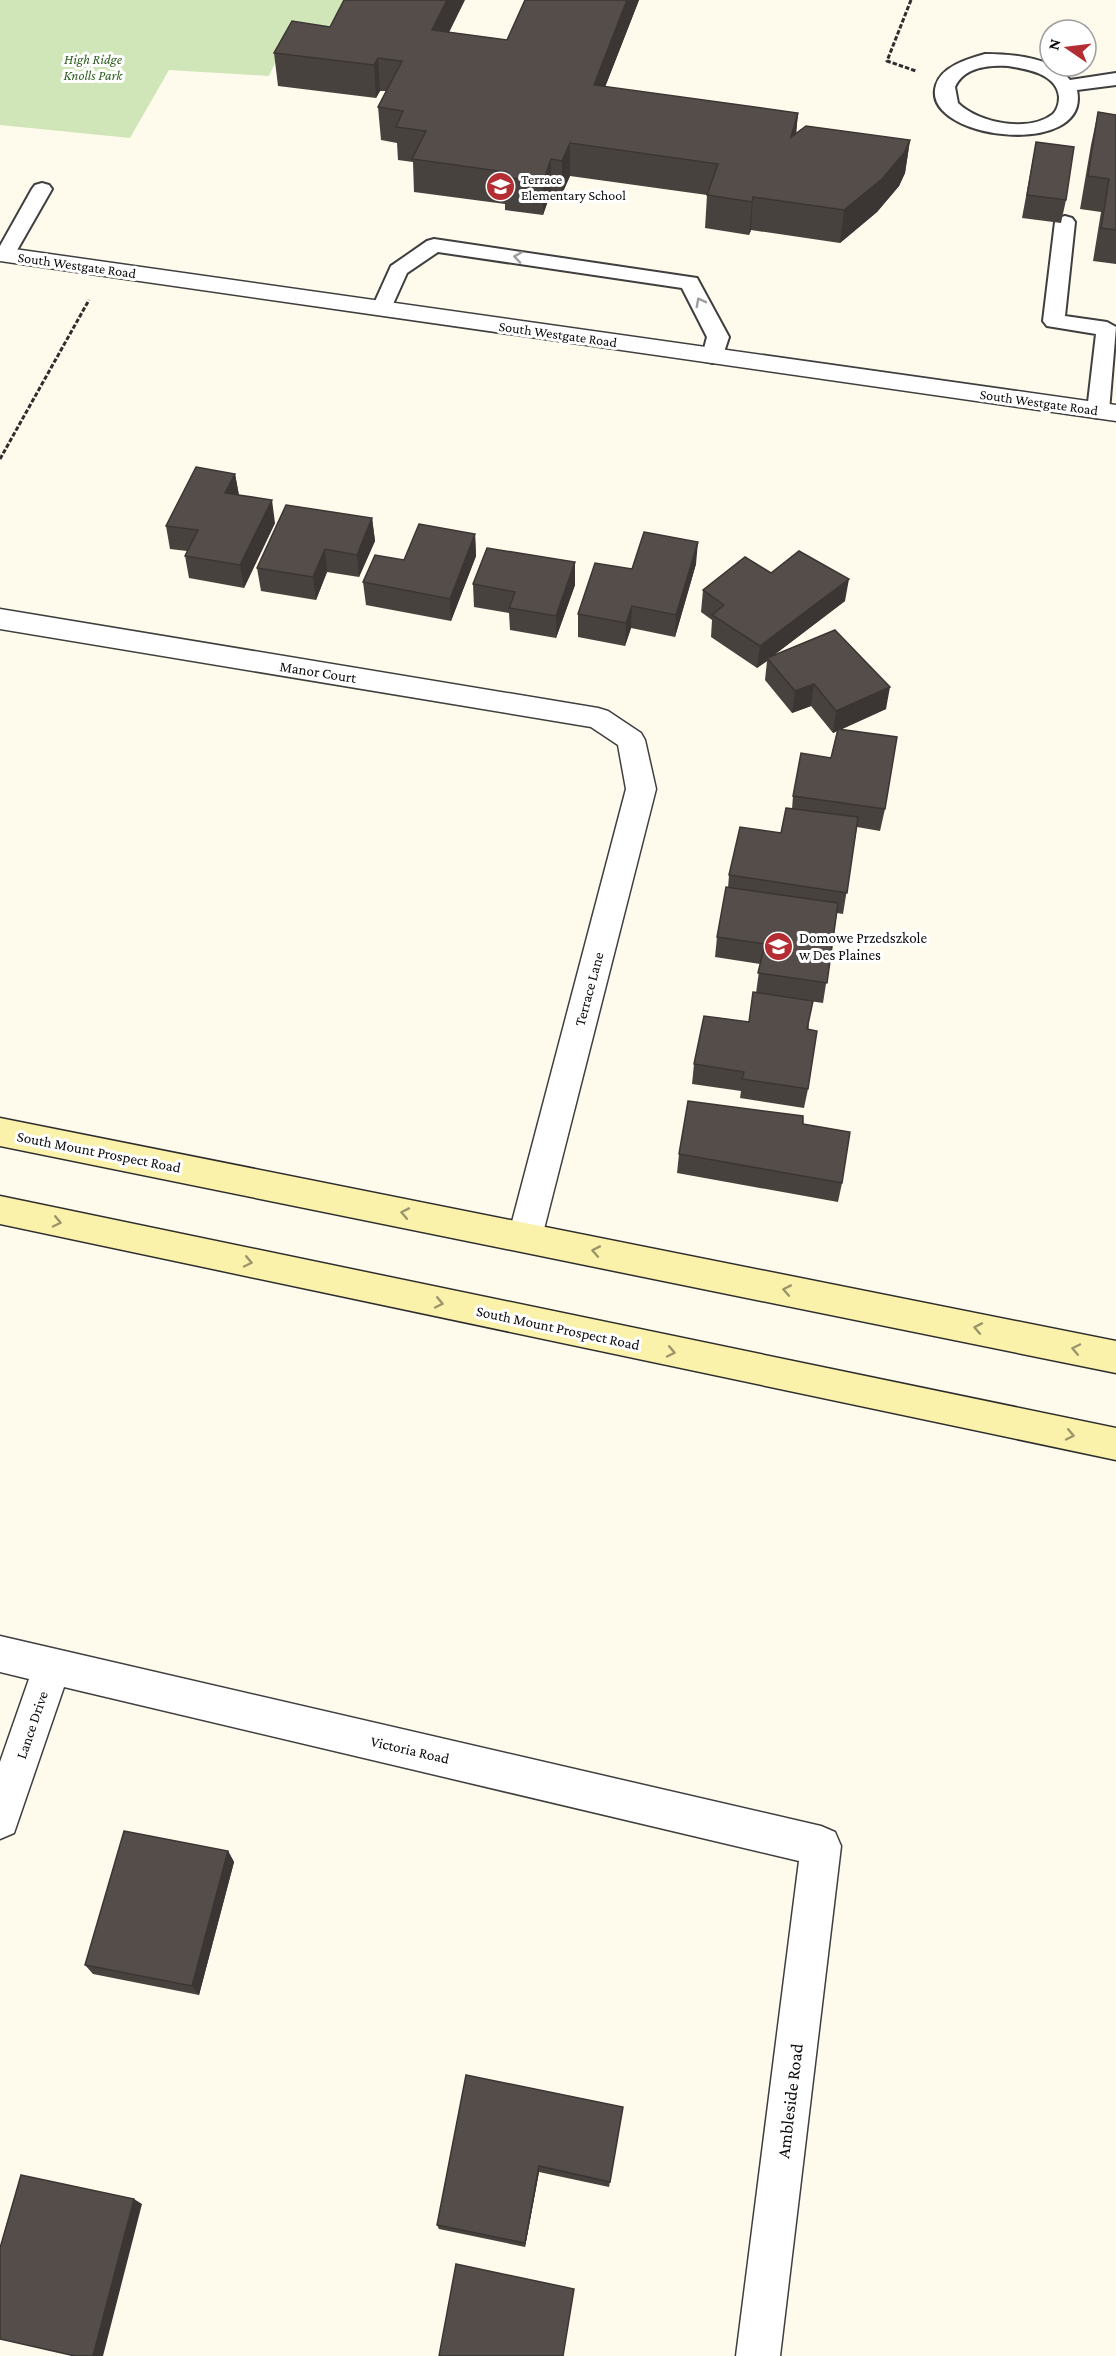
<svg xmlns="http://www.w3.org/2000/svg" width="1116" height="2356" font-family="'Crimson Pro',serif">
<style>
.green{fill:#d0e6b8}
.lines{fill:none;stroke-linecap:round;stroke-linejoin:round}
.service-casing{stroke:#3f3f3f;stroke-width:4}
.minor-casing{stroke:#3f3f3f;stroke-width:3}
.secondary-casing{stroke:#2e2e2e;stroke-width:3}
.path{stroke:#2e2e2e;stroke-width:3;stroke-dasharray:4.5 2;stroke-linecap:butt}
.service{fill:#fff;fill-rule:evenodd}
.minor{fill:#fff;fill-rule:evenodd}
.secondary{fill:#faf1ab;fill-rule:evenodd}
.wall{fill:#48423f}
.shaded-wall{fill:#3b3633}
.building{fill:#544d49;stroke:#3b3633;stroke-width:1.5}
.oneway{stroke:#9e9e9e}
.oneway2{stroke:#9b956b}
.labels{text-anchor:middle;dominant-baseline:central;stroke-width:6;stroke-linejoin:round;paint-order:stroke}
.far-park-label{font-size:14px;font-style:italic;fill:#2e5f21;stroke:#fff}
.far-poi-label{font-size:14px;fill:#0c0c0c;stroke:#fff;text-anchor:start}
.far-street-label{font-size:14px;fill:#0c0c0c;stroke:#fff}
.street-label{font-size:15px;fill:#0c0c0c;stroke:#fff}
.poi-label{font-size:15px;fill:#0c0c0c;stroke:#fff;text-anchor:start}
.near-street-label{font-size:18px;fill:#0c0c0c;stroke:#fff}
</style>
<rect width="100%" height="100%" fill="#fefaec"/>
<!-- green -->
<path class="green" d="M 0,0 L 352,0 L 326,47 L 285,41 L 269,76 L 169,70 L 130,138 L 0,125 Z"/>
<g class="lines">
<defs>
<path id="service" d="M 985,54 C 1013,54 1052,57 1070,80 L 1116,73 L 1116,85 L 1077,90 C 1092,160 919,140 936,85 C 942,66 968,59 985,54 ZM 1008,66 C 1027,69 1057,74 1059,97 C 1059,103 1057,110 1053,114 C 1029,133 978,123 958,103 L 955,87 C 964,67 989,65 1008,66 Z
M 42,183 L 49,185 L 52,189 L 12,259 L 0,260 L 0,246 L 32,189 L 35,185 Z
M 1065,216 L 1072,218 L 1075,222 L 1065,316 L 1107,322 L 1116,327 L 1109,411 L 1106,416 L 1098,418 L 1090,416 L 1087,411 L 1096,334 L 1047,326 L 1043,321 L 1055,222 L 1058,218 Z
M 434,239 L 697,278 L 729,337 L 721,361 L 713,363 L 705,361 L 702,356 L 707,337 L 682,288 L 438,252 L 407,273 L 389,313 L 382,315 L 375,313 L 372,308 L 391,266 L 427,241 Z"/>
<path id="minor" d="M 0,247 L 1116,405 L 1116,421 L 0,261 Z
M 0,609 L 598,708 L 608,711 L 641,733 L 645,740 L 656,789 L 542,1237 L 537,1247 L 525,1251 L 513,1247 L 508,1237 L 626,789 L 618,745 L 591,727 L 0,629 Z
M 0,1636 L 821,1826 L 835,1832 L 841,1846 L 780,2356 L 736,2356 L 799,1861 L 64,1687 L 14,1833 L 0,1839 L 0,1762 L 29,1679 L 0,1672 Z"/>
<path id="secondary" d="M 0,1118 L 1116,1341 L 1116,1373 L 0,1146 Z
M 0,1196 L 1116,1428 L 1116,1460 L 0,1224 Z"/>
</defs>
<!-- service casing -->
<use href="#service" class="service-casing"/>
<!-- minor casing -->
<use href="#minor" class="minor-casing"/>
<!-- secondary casing -->
<use href="#secondary" class="secondary-casing"/>
<!-- path -->
<path class="path" d="M 911,0 L 887,61 L 916,71
M 0,459 L 89,300"/>
<!-- service -->
<use href="#service" class="service"/>
<!-- minor -->
<use href="#minor" class="minor"/>
<!-- secondary -->
<use href="#secondary" class="secondary"/>
</g>
<!-- wall -->
<path class="wall" d="M 525,0 L 639,0 L 605,87 L 798,113 L 796,134 L 910,140 L 905,173 L 899,186 L 877,212 L 840,243 L 751,230 L 749,235 L 705,228 L 707,195 L 570,176 L 562,194 L 551,192 L 543,215 L 505,210 L 505,204 L 414,192 L 413,162 L 398,160 L 397,143 L 381,140 L 378,107 L 386,91 L 380,91 L 376,98 L 278,86 L 274,53 L 330,27 L 449,32 L 507,40 Z
M 1098,112 L 1116,115 L 1116,114 L 1116,264 L 1093,261 L 1101,212 L 1080,209 L 1091,145 Z
M 1036,142 L 1066,200 L 1061,223 L 1022,218 Z
M 235,474 L 239,495 L 275,523 L 244,588 L 189,578 L 185,556 L 187,551 L 170,549 L 166,526 Z
M 372,518 L 375,541 L 359,577 L 327,572 L 316,600 L 261,591 L 257,568 Z
M 475,534 L 476,556 L 451,621 L 366,605 L 363,582 Z
M 696,564 L 675,637 L 631,628 L 625,646 L 578,637 L 578,614 L 632,569 Z
M 771,573 L 845,601 L 775,654 L 886,709 L 840,730 L 885,809 L 880,831 L 857,827 L 843,914 L 837,913 L 823,1003 L 809,1001 L 808,1089 L 804,1108 L 740,1098 L 741,1091 L 692,1084 L 694,1064 L 749,1022 L 756,993 L 760,964 L 715,957 L 717,937 L 728,888 L 729,875 L 781,833 L 792,809 L 793,796 L 831,758 L 837,731 L 833,733 L 811,706 L 792,713 L 765,680 L 767,661 L 757,668 L 711,637 L 712,620 L 701,612 L 703,590 Z
M 473,584 L 575,585 L 556,638 L 510,630 L 509,613 L 474,607 Z
M 803,1124 L 842,1183 L 838,1202 L 677,1173 L 679,1154 Z
M 228,1851 L 234,1862 L 199,1995 L 93,1974 L 85,1965 Z
M 623,2107 L 609,2187 L 539,2172 L 525,2247 L 439,2229 L 437,2225 Z"/>
<!-- shaded-wall -->
<path class="shaded-wall" d="M 447,0 L 465,0 L 434,63 L 432,30 Z
M 627,0 L 639,0 L 593,118 L 594,85 Z
M 378,58 L 380,91 L 376,98 L 374,65 Z
M 798,113 L 795,145 L 791,137 Z
M 910,140 L 905,173 L 899,186 L 877,212 L 840,243 L 844,210 Z
M 570,143 L 570,176 L 562,194 L 562,161 Z
M 551,159 L 551,192 L 543,215 L 543,182 Z
M 753,197 L 751,230 L 749,235 L 752,202 Z
M 235,474 L 239,496 L 225,493 Z
M 272,500 L 275,523 L 244,588 L 240,565 Z
M 372,518 L 375,541 L 359,577 L 357,555 Z
M 475,534 L 476,556 L 451,621 L 450,599 Z
M 698,542 L 696,564 L 675,637 L 676,615 Z
M 325,549 L 327,572 L 316,600 L 313,577 Z
M 575,562 L 575,585 L 556,638 L 556,616 Z
M 849,579 L 845,601 L 769,659 L 767,658 L 767,661 L 757,668 L 760,646 Z
M 632,606 L 631,628 L 625,646 L 626,623 Z
M 814,684 L 811,706 L 792,713 L 795,691 Z
M 890,687 L 886,709 L 833,733 L 836,711 Z
M 228,1851 L 234,1862 L 199,1995 L 192,1986 Z
M 539,2166 L 539,2172 L 525,2247 L 525,2243 Z
M 134,2199 L 142,2204 L 103,2356 L 93,2356 Z"/>
<!-- building -->
<path class="building" d="M 344,0 L 447,0 L 432,30 L 507,40 L 525,0 L 627,0 L 594,85 L 798,113 L 791,137 L 806,126 L 910,140 L 904,153 L 882,179 L 844,210 L 753,197 L 752,202 L 707,195 L 718,164 L 570,143 L 562,161 L 551,159 L 543,182 L 504,177 L 506,172 L 412,159 L 426,131 L 396,127 L 403,111 L 378,107 L 402,61 L 378,58 L 374,65 L 274,53 L 292,21 L 330,27 Z
M 1098,112 L 1116,115 L 1116,230 L 1101,228 L 1109,179 L 1088,176 Z
M 1036,142 L 1074,147 L 1066,200 L 1027,195 Z
M 196,467 L 235,474 L 225,493 L 272,500 L 240,565 L 185,556 L 198,530 L 166,526 Z
M 286,505 L 372,518 L 357,555 L 325,549 L 313,577 L 257,568 Z
M 419,524 L 475,534 L 450,599 L 363,582 L 375,555 L 404,560 Z
M 644,532 L 698,542 L 676,615 L 632,606 L 626,623 L 578,614 L 595,563 L 632,569 Z
M 487,548 L 575,562 L 556,616 L 509,608 L 515,592 L 473,584 Z
M 799,551 L 849,579 L 760,646 L 712,615 L 724,605 L 703,590 L 745,557 L 771,573 Z
M 835,630 L 890,687 L 836,711 L 814,684 L 795,691 L 767,658 Z
M 838,729 L 897,737 L 885,809 L 793,796 L 801,753 L 831,758 Z
M 786,808 L 858,817 L 847,893 L 729,875 L 740,827 L 781,833 Z
M 726,887 L 838,903 L 827,983 L 758,973 L 765,944 L 717,937 Z
M 753,992 L 813,1001 L 807,1029 L 817,1031 L 808,1089 L 742,1079 L 744,1072 L 694,1064 L 704,1016 L 749,1022 Z
M 688,1101 L 803,1116 L 803,1124 L 850,1132 L 842,1183 L 679,1154 Z
M 124,1831 L 228,1851 L 192,1986 L 85,1965 Z
M 466,2075 L 623,2107 L 610,2182 L 539,2166 L 525,2243 L 437,2225 Z
M 21,2175 L 134,2199 L 93,2356 L 75,2356 L 0,2339 L 0,2248 Z
M 456,2264 L 574,2289 L 563,2356 L 439,2356 Z"/>
<!-- one-way arrows -->
<defs><path id="oneway-chevron" d="M-2-3.5L2.5 0L-2 3.5" fill="none" stroke-width="1.6" stroke-linecap="round" stroke-linejoin="round" transform="scale(1.5)"/></defs>
<g class="oneway">
<use href="#oneway-chevron" transform="translate(518 257) rotate(-171)"/>
<use href="#oneway-chevron" transform="translate(700 302) rotate(-118)"/>
</g>
<g class="oneway2">
<use href="#oneway-chevron" transform="translate(405 1213) rotate(-169)"/>
<use href="#oneway-chevron" transform="translate(57 1222) rotate(12)"/>
<use href="#oneway-chevron" transform="translate(596 1251) rotate(-169)"/>
<use href="#oneway-chevron" transform="translate(248 1262) rotate(12)"/>
<use href="#oneway-chevron" transform="translate(787 1290) rotate(-169)"/>
<use href="#oneway-chevron" transform="translate(439 1303) rotate(12)"/>
<use href="#oneway-chevron" transform="translate(978 1328) rotate(-169)"/>
<use href="#oneway-chevron" transform="translate(1076 1349) rotate(-168)"/>
<use href="#oneway-chevron" transform="translate(671 1352) rotate(12)"/>
<use href="#oneway-chevron" transform="translate(1070 1435) rotate(12)"/>
</g>
<!-- icons -->
<defs>
<symbol id="school-disc" viewBox="-11 -11 22 22"><circle r="9.5" fill="#b32d33" stroke="#fff"/><path d="M0-5L7-2L0 1L-7-2ZM-4 1L0 2.5L4 1V4Q0 6-4 4Z" fill="#fff"/></symbol>
</defs>
<g fill-rule="evenodd">
<use href="#school-disc" x="484" y="170" width="33" height="33"/>
<use href="#school-disc" x="762" y="930" width="33" height="33"/>
</g>
<g class="labels">
<!-- far-park labels -->
<g class="far-park-label">
<text x="93" y="59">High Ridge<tspan x="93" dy="16">Knolls Park</tspan></text>
</g>
<!-- far-poi labels -->
<g class="far-poi-label">
<text x="521" y="179">Terrace<tspan x="521" dy="16">Elementary School</tspan></text>
</g>
<!-- far-street labels -->
<g class="far-street-label">
<text transform="translate(77 265) rotate(8)">South Westgate Road</text>
<text transform="translate(558 334) rotate(8)">South Westgate Road</text>
<text transform="translate(1039 402) rotate(8)">South Westgate Road</text>
</g>
<!-- street labels -->
<g class="street-label">
<text transform="translate(318 672) rotate(9)">Manor Court</text>
<text transform="translate(589 989) rotate(-75)">Terrace Lane</text>
<text transform="translate(99 1152) rotate(11)">South Mount Prospect Road</text>
<text transform="translate(558 1328) rotate(12)">South Mount Prospect Road</text>
<text transform="translate(32 1725) rotate(-71)">Lance Drive</text>
<text transform="translate(410 1750) rotate(13)">Victoria Road</text>
</g>
<!-- poi labels -->
<g class="poi-label">
<text x="799" y="938">Domowe Przedszkole<tspan x="799" dy="17">w Des Plaines</tspan></text>
</g>
<!-- near-street labels -->
<g class="near-street-label">
<text transform="translate(790 2101) rotate(-83)">Ambleside Road</text>
</g>
</g>
<!-- north arrow -->
<g transform="translate(1068 48) rotate(284)"><circle r="28" fill="#ffffff" stroke="#9e9e9e" stroke-width="1.5"/>
<path d="M0-4.5L10 22L0 15L-10 22Z" fill="#b32d33"/>
<text y="-9" font-size="16" font-weight="bold" text-anchor="middle" fill="#0c0c0c">N</text>
</g>
</svg>
